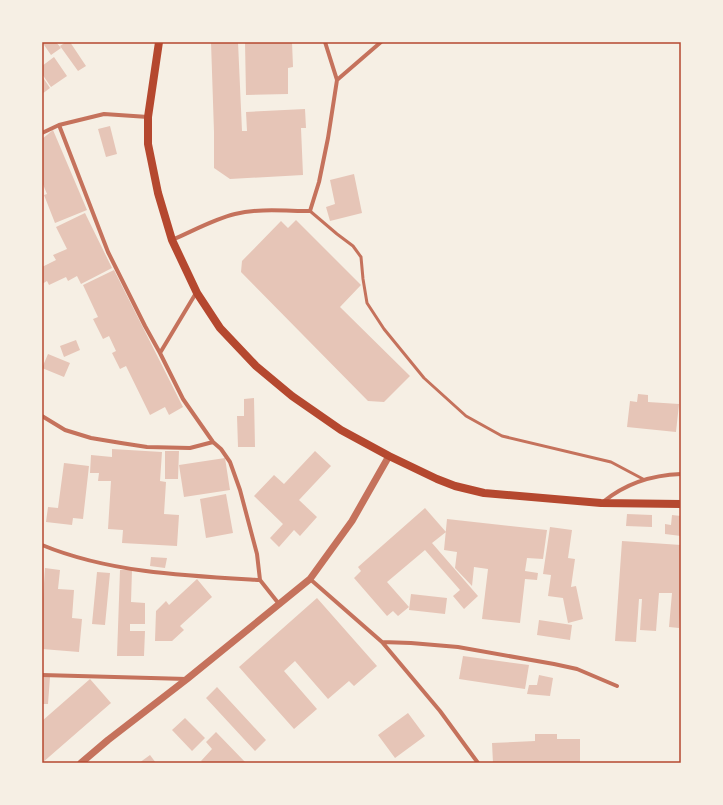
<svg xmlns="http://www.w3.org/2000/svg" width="723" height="805" font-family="'Source Sans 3',sans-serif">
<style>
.building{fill:#e6c5b7}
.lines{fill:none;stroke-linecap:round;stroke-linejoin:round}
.service{stroke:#c5725c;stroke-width:3}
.minor{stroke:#c5725c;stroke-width:4}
.tertiary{stroke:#c5725c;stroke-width:7}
.secondary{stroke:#b5482f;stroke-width:8}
.neatline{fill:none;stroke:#b5482f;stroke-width:1.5}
</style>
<rect width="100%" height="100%" fill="#f6efe4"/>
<!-- building -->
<path class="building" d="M 42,42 L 56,42 L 61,48 L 51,55 Z
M 66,42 L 70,42 L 86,66 L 78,71 L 60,46 Z
M 211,42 L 238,42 L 242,131 L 247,131 L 246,112 L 305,109 L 306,128 L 301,128 L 303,175 L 230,179 L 214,168 L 214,132 Z
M 245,42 L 292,42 L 293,67 L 288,68 L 288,94 L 246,95 Z
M 54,57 L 67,76 L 51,87 L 42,74 L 42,66 Z
M 42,76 L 50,88 L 42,94 Z
M 110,126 L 117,154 L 106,157 L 98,129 Z
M 53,130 L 87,210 L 55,223 L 44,195 L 47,194 L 42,182 L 42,139 Z
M 354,174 L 362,213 L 330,221 L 326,207 L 335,204 L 330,180 Z
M 85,213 L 112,268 L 81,284 L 77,276 L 68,281 L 66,277 L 49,285 L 47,281 L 42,284 L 42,267 L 56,260 L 53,255 L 67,249 L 56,227 Z
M 296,220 L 361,285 L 340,307 L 410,376 L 384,402 L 368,401 L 241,272 L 242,261 L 281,221 L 288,228 Z
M 114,270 L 183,407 L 169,415 L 165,407 L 150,415 L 126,366 L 120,369 L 112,353 L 116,351 L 109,336 L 103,339 L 93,319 L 98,317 L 83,285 Z
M 76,340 L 80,350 L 64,357 L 60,346 Z
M 48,354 L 70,363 L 64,377 L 42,368 Z
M 638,394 L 648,395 L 648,402 L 679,404 L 676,432 L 627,427 L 630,401 L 637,402 Z
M 254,398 L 255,447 L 238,447 L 237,416 L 244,416 L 244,399 Z
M 112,449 L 162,452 L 160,481 L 166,482 L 164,514 L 179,515 L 177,546 L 122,543 L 123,530 L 108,529 L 111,481 L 98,481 L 99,473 L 90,473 L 91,455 L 112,457 Z
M 165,451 L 179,451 L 178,479 L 165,479 Z
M 315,451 L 331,466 L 299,500 L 317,517 L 300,536 L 294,530 L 279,547 L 270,538 L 283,524 L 254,496 L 274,475 L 284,484 Z
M 225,458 L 230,490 L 184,497 L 179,465 Z
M 64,463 L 89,466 L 83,519 L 73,518 L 72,525 L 46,522 L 48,507 L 58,508 Z
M 226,494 L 233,533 L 206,538 L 200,499 Z
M 425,508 L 446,532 L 432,543 L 478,596 L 464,609 L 453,596 L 460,590 L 425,550 L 387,582 L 409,607 L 398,616 L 393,611 L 387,616 L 354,578 L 361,571 L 358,567 Z
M 627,514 L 652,515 L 652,527 L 626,526 Z
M 672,515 L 681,516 L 681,536 L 665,534 L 665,524 L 671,525 Z
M 447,519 L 547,530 L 543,559 L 527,558 L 525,571 L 538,573 L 537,580 L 525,579 L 520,623 L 482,619 L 488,569 L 474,567 L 472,586 L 455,568 L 457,552 L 444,550 Z
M 550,527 L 572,530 L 568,558 L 575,559 L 571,587 L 576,586 L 583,619 L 568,623 L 563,598 L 548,596 L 551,575 L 543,574 Z
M 622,541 L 681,545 L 681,596 L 679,628 L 669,627 L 672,593 L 659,593 L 656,631 L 640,630 L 642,599 L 639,599 L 636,642 L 615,641 Z
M 151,557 L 167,558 L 165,568 L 150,566 Z
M 45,568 L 60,570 L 58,589 L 74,590 L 72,618 L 82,619 L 79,652 L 42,649 L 42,614 Z
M 120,570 L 132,570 L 131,602 L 145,603 L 145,624 L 130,624 L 130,631 L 145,631 L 144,656 L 117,656 Z
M 97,572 L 110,573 L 105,625 L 92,624 Z
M 197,579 L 212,597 L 180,626 L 184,630 L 172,641 L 155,641 L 156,611 L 166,601 L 169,605 Z
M 411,594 L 447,598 L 445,614 L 409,610 Z
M 317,598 L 377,666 L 354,686 L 349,681 L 328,699 L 295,661 L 284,671 L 317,709 L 294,729 L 239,667 Z
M 539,620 L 572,625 L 570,640 L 537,635 Z
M 463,656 L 529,665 L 525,689 L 459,679 Z
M 539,675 L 553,678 L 550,696 L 527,694 L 529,685 L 537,685 Z
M 42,676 L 50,677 L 48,704 L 42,704 Z
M 90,679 L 111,703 L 42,763 L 42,721 Z
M 217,687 L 266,740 L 255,751 L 206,698 Z
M 408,713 L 425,736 L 395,758 L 378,735 Z
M 185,718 L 205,738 L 192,751 L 172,730 Z
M 216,732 L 246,763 L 203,763 L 201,761 L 212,749 L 206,742 Z
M 535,734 L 557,734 L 557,739 L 580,739 L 580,763 L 493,763 L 492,743 L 535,741 Z
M 150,755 L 156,763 L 139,763 Z"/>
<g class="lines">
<!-- service -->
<path class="service" d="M 310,211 L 337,234 L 353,246 L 361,257 L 363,279 L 367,303 L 384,329 L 424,378 L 466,416 L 502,436 L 611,462 L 643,479"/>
<!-- minor -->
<path class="minor" d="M 337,80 L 381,42
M 59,125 L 108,252 L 145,326 L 160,353 L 183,399 L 213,442 L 221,449 L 230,462 L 240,490 L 257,554 L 260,580 L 279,604
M 42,133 L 59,125 L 104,114 L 148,117
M 172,240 C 193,231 214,219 235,214 C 259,208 286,211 310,211 L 319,182 L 328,138 L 337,80 L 325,42
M 160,353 L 196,293
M 42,416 L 65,430 L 91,438 L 121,443 L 147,447 L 190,448 L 213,442
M 603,502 C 626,483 652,475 681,474
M 42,545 C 110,573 187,576 260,580
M 310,579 L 382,642 L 440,711 L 478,763
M 382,642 L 411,643 L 458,647 L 554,664 L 577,669 L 617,686
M 42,675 L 187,679"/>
<!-- tertiary -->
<path class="tertiary" d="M 81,763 L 108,740 L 187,679 L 310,579 L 352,521 L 389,456"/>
<!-- secondary -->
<path class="secondary" d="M 159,42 L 148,117 L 148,144 L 158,193 L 172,240 L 197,293 L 220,328 L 256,366 L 292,396 L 341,430 L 389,456 L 437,479 L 455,486 L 484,493 L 601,503 L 681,504"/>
</g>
<!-- border -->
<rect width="723" height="805" fill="none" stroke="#f6efe4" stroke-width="86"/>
<rect x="43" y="43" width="637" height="719" class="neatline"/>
</svg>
